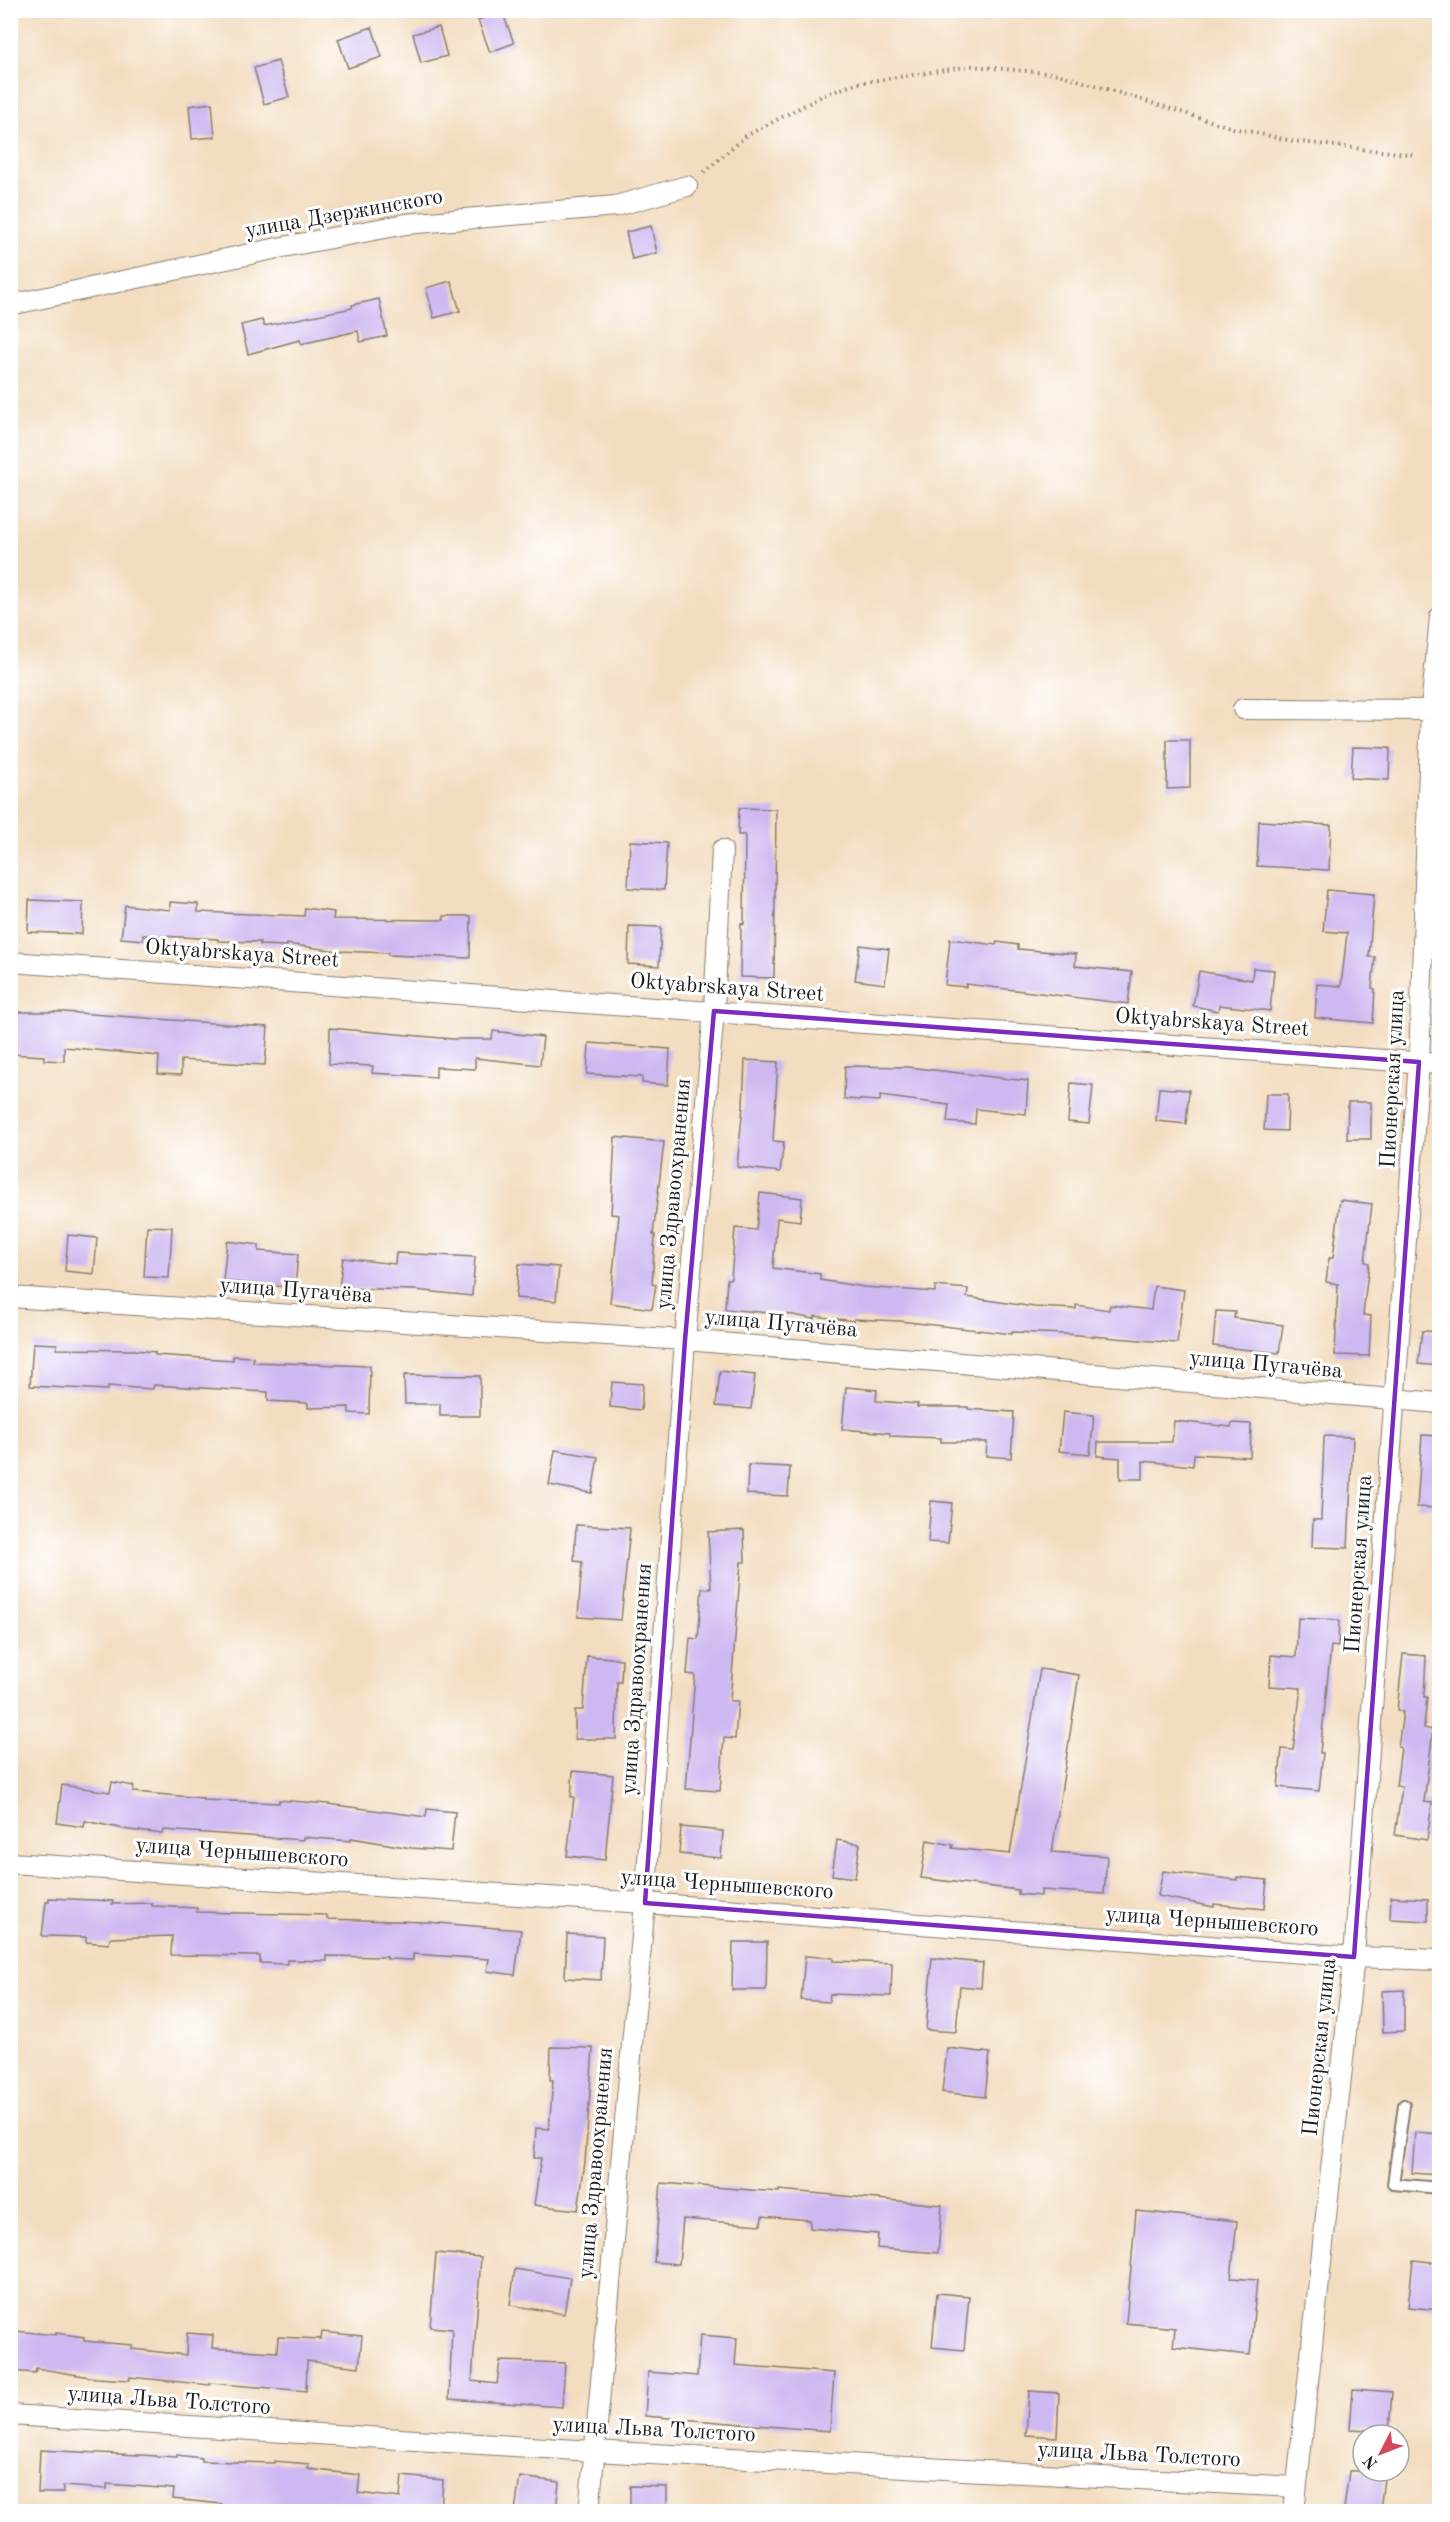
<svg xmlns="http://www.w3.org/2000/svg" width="1450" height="2522" font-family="'Old Standard TT',serif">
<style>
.building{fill:#ceb8f1}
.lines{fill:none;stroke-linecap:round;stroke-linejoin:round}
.lane-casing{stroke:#887c6e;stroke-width:14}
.street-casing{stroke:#887c6e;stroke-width:22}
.path{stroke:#887c6e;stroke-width:4;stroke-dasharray:1.5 4.5;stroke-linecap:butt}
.lane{stroke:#fff;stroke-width:10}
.street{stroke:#fff;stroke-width:20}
.marked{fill:none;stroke:#7b2cbf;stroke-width:4.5;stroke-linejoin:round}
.labels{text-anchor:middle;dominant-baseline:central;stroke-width:6;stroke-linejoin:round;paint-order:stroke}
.street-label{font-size:22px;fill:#1c1c1c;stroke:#fff}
</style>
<rect width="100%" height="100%" fill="#fff"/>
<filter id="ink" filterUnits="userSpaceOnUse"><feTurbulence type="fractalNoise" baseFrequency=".0167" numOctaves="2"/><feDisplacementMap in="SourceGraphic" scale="12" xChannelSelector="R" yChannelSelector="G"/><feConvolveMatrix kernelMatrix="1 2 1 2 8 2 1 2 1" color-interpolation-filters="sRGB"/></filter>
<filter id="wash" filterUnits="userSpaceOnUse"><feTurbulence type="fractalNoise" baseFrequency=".008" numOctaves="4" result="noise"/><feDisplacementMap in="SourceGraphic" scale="24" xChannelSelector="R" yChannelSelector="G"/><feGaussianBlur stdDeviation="1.35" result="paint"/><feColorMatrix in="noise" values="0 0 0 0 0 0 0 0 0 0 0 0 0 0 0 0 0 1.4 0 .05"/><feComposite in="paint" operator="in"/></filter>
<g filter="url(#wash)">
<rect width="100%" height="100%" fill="#f3ddc0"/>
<g id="blocks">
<!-- building -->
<path class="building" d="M 502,11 L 514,43 L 490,52 L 478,20 Z
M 372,27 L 382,57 L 348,68 L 338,39 Z
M 439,27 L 447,56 L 421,63 L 413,34 Z
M 278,61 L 289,97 L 264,104 L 254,68 Z
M 212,103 L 215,137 L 192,139 L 189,106 Z
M 651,226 L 657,253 L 632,259 L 626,232 Z
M 451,281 L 460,311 L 434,318 L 426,288 Z
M 379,299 L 387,336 L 360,342 L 358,331 L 301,344 L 300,340 L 248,354 L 241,325 L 262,320 L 264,326 L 352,308 L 352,305 Z
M 1167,740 L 1190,740 L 1190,788 L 1167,789 Z
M 1353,747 L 1390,748 L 1389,780 L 1351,778 Z
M 739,808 L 776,809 L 774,978 L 740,977 L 741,923 L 744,924 L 745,835 L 738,835 Z
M 1259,821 L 1331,825 L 1329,870 L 1257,866 Z
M 630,841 L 667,843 L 664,890 L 628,888 Z
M 1327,890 L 1374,894 L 1369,957 L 1375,957 L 1372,988 L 1375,989 L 1373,1023 L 1315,1018 L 1317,984 L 1341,986 L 1347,933 L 1323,931 Z
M 29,900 L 83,902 L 82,934 L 28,932 Z
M 170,902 L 198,904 L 198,912 L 304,916 L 305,908 L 334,912 L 333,919 L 444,920 L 444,916 L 471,916 L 470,958 L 388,955 L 388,953 L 338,951 L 287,944 L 287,946 L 260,945 L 260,942 L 218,941 L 218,939 L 143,935 L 143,940 L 121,938 L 125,905 L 170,910 Z
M 629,926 L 661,927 L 659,966 L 628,964 Z
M 950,939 L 996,945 L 997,942 L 1018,945 L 1018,949 L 1076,954 L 1075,966 L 1132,972 L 1128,1004 L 966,984 L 966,987 L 945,985 Z
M 860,945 L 889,949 L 885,984 L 855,980 Z
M 1253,968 L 1274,970 L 1270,1011 L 1219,1005 L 1218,1011 L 1193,1006 L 1199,971 L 1252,980 Z
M 10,1012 L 64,1012 L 268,1027 L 265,1065 L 181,1060 L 181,1075 L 158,1074 L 159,1056 L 64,1047 L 64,1061 L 44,1060 L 44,1056 L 10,1054 Z
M 330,1028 L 453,1039 L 492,1039 L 493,1031 L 543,1037 L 540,1065 L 475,1058 L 475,1069 L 436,1067 L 436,1077 L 372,1073 L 373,1066 L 329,1064 Z
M 589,1043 L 670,1049 L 668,1085 L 642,1083 L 642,1077 L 587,1074 Z
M 745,1060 L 778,1062 L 773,1141 L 784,1142 L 780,1172 L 737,1167 L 743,1106 Z
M 845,1066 L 908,1067 L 1028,1081 L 1026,1114 L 976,1109 L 975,1124 L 947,1122 L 949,1105 L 880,1096 L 880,1101 L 844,1099 Z
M 1071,1083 L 1093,1085 L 1089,1124 L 1068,1122 Z
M 1159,1088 L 1189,1090 L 1186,1124 L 1156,1121 Z
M 1266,1094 L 1288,1094 L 1287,1131 L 1264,1130 Z
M 1348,1102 L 1371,1102 L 1371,1139 L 1347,1139 Z
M 615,1137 L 664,1142 L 653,1235 L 655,1235 L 652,1284 L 656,1285 L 652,1309 L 610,1303 L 619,1215 L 611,1214 Z
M 760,1193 L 802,1198 L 800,1221 L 777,1218 L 773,1268 L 820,1274 L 820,1280 L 864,1287 L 935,1292 L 935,1286 L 968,1289 L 967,1297 L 1034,1307 L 1076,1309 L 1076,1305 L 1109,1310 L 1110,1305 L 1151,1310 L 1154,1286 L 1184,1290 L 1177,1343 L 1066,1334 L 1012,1332 L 1012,1334 L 899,1321 L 854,1319 L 854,1321 L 815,1316 L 815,1319 L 793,1315 L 725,1309 L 727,1279 L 731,1279 L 735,1228 L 756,1230 Z
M 1340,1200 L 1372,1204 L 1365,1262 L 1369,1263 L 1363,1315 L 1371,1316 L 1369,1356 L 1335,1355 L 1338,1284 L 1326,1282 L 1329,1258 L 1333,1258 Z
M 147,1226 L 172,1227 L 169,1278 L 144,1277 Z
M 68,1235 L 97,1238 L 94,1274 L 65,1271 Z
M 227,1241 L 259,1245 L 259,1251 L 298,1254 L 295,1288 L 223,1281 Z
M 396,1253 L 475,1257 L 472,1296 L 415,1290 L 339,1288 L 343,1258 L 395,1264 Z
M 519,1264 L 559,1267 L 556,1301 L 516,1298 Z
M 1216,1311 L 1235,1312 L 1234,1318 L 1283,1325 L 1279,1353 L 1213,1346 Z
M 1422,1331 L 1440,1332 L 1440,1366 L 1418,1364 Z
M 33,1343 L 57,1344 L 57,1349 L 134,1350 L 155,1352 L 155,1355 L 233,1360 L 233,1356 L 253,1357 L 253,1362 L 370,1366 L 369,1414 L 349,1413 L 349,1407 L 308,1408 L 308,1403 L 268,1401 L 268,1392 L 154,1385 L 153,1389 L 108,1386 L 108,1390 L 30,1386 Z
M 720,1371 L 755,1375 L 751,1409 L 716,1406 Z
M 404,1375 L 480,1376 L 480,1416 L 440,1416 L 440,1404 L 405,1404 Z
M 612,1382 L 643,1384 L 641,1410 L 610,1407 Z
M 846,1387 L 877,1390 L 876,1401 L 918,1404 L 917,1407 L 968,1407 L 968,1409 L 1014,1412 L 1011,1458 L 986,1456 L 987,1442 L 941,1442 L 941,1438 L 890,1436 L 890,1433 L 842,1429 Z
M 1063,1412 L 1094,1415 L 1090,1454 L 1059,1451 Z
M 1174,1421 L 1231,1427 L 1232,1423 L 1251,1424 L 1250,1457 L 1194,1454 L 1193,1466 L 1143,1461 L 1143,1479 L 1120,1479 L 1120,1458 L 1097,1456 L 1098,1442 L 1172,1442 Z
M 1422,1435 L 1440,1436 L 1440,1508 L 1417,1507 Z
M 1324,1436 L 1353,1437 L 1348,1548 L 1312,1547 L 1313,1520 L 1321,1520 Z
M 555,1450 L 598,1457 L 592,1493 L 549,1485 Z
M 748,1465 L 790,1467 L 788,1496 L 747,1494 Z
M 931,1501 L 952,1503 L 948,1543 L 928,1542 Z
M 576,1525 L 630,1528 L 621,1620 L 578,1617 L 582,1562 L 574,1561 Z
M 744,1530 L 745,1562 L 741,1562 L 730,1701 L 738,1701 L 735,1739 L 724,1738 L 720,1791 L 686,1789 L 695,1675 L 687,1674 L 690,1638 L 698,1639 L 702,1588 L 711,1589 L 708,1532 Z
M 1298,1618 L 1339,1620 L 1338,1647 L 1331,1646 L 1320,1753 L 1323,1753 L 1319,1791 L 1278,1787 L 1282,1749 L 1293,1750 L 1301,1688 L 1269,1686 L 1271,1655 L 1296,1657 Z
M 1403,1654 L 1426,1656 L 1424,1697 L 1427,1697 L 1424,1728 L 1433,1730 L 1424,1802 L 1432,1803 L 1427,1840 L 1395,1835 L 1402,1787 L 1396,1786 L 1401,1748 L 1398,1747 L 1403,1712 L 1397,1711 Z
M 587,1656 L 622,1659 L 621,1682 L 617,1682 L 616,1739 L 575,1739 L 575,1710 L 583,1710 Z
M 1040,1669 L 1079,1675 L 1052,1852 L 1107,1856 L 1104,1894 L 1041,1890 L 1041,1896 L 1018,1894 L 1018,1890 L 921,1878 L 927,1840 L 953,1845 L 952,1848 L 1010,1854 Z
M 573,1771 L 613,1775 L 605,1860 L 567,1856 L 574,1797 L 571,1797 Z
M 112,1782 L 134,1786 L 133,1792 L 203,1798 L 203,1800 L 279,1803 L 279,1800 L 328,1804 L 426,1817 L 427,1809 L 455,1812 L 451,1851 L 411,1848 L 351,1838 L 351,1841 L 303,1837 L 303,1840 L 164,1830 L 163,1834 L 129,1830 L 85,1821 L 84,1827 L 57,1823 L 62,1785 L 110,1792 Z
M 681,1827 L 723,1831 L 721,1858 L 679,1854 Z
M 837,1840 L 860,1844 L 855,1878 L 832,1875 Z
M 1163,1871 L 1237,1880 L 1237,1877 L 1267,1880 L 1264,1909 L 1214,1904 L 1214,1907 L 1158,1896 Z
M 1391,1897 L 1428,1899 L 1428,1921 L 1390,1919 Z
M 49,1898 L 113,1901 L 112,1904 L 152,1903 L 152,1906 L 197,1908 L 197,1912 L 327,1915 L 327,1919 L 427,1922 L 521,1930 L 515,1975 L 487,1971 L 489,1959 L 413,1954 L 413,1960 L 387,1959 L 387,1957 L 327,1956 L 327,1961 L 287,1960 L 287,1964 L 260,1963 L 260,1956 L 171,1955 L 172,1936 L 110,1938 L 109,1944 L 86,1942 L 86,1937 L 42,1936 L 46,1902 L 49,1902 Z
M 567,1934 L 603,1936 L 601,1980 L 565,1978 Z
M 733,1942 L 767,1942 L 766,1990 L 732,1990 Z
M 805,1956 L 833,1958 L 833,1961 L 892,1963 L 891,1996 L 830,1994 L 829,2002 L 801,2000 Z
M 932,1958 L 983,1963 L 981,1988 L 960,1986 L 956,2032 L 926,2030 Z
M 1404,1990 L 1404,2031 L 1383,2032 L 1382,1991 Z
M 551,2047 L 593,2048 L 585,2162 L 578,2210 L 534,2205 L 541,2158 L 534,2158 L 536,2128 L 549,2129 L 553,2080 L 550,2080 Z
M 947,2048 L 990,2053 L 985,2097 L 942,2092 Z
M 1415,2132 L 1440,2134 L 1440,2175 L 1412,2173 Z
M 661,2183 L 779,2192 L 779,2190 L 942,2205 L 938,2253 L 877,2248 L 878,2234 L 810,2228 L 810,2220 L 762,2216 L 761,2225 L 683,2219 L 679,2264 L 654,2262 Z
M 1136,2211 L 1237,2221 L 1231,2278 L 1257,2280 L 1250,2355 L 1173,2347 L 1175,2328 L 1126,2323 Z
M 436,2253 L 481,2257 L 472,2381 L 497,2384 L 500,2361 L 565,2363 L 562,2407 L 449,2399 L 452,2329 L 430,2327 Z
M 1413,2260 L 1440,2263 L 1440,2310 L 1408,2307 Z
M 515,2269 L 570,2278 L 564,2314 L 510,2305 Z
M 937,2293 L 969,2296 L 964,2350 L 932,2347 Z
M 15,2331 L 56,2335 L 56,2333 L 84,2337 L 84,2341 L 132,2345 L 132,2349 L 186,2355 L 187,2333 L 213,2335 L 212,2348 L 277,2352 L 278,2337 L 321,2339 L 322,2332 L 362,2336 L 359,2367 L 307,2361 L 306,2391 L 210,2383 L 210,2385 L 130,2377 L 130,2380 L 96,2378 L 36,2368 L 35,2373 L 10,2371 Z
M 700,2335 L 737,2338 L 735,2365 L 834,2373 L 830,2431 L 645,2416 L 648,2372 L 697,2376 Z
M 1353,2389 L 1392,2392 L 1389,2431 L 1350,2429 Z
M 1029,2391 L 1059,2393 L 1057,2437 L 1026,2435 Z
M 40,2450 L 177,2457 L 177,2455 L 202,2458 L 202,2461 L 274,2463 L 274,2461 L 309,2464 L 308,2469 L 360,2475 L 358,2493 L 400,2498 L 402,2476 L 443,2480 L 441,2511 L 302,2511 L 245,2506 L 245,2509 L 221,2508 L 222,2504 L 173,2499 L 174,2489 L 107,2484 L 107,2489 L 63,2486 L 63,2493 L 38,2493 Z
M 1349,2471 L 1385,2471 L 1380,2511 L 1344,2509 Z
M 520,2477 L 559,2482 L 556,2511 L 515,2511 Z
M 630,2486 L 667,2487 L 667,2511 L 630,2511 Z"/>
</g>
</g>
<g filter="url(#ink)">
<use href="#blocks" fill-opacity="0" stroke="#887c6e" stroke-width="1.5"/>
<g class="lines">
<defs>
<path id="lane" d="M 1404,2105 L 1393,2184 L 1440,2188"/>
<path id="street" d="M 10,305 L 278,248 L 406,224 L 616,206 L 687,186
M 1243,709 L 1440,710
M 10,962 L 1440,1064
M 10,1297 L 685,1340 L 1440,1403
M 10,1863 L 645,1903 L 1354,1957 L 1440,1960
M 10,2415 L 593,2451 L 1296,2487
M 589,2512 L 645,1903 L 685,1340 L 714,1011 L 722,850
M 1294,2512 L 1354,1957 L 1419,1062 L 1431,709 L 1440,617"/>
</defs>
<!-- lane casing -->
<use href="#lane" class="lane-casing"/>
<!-- street casing -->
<use href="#street" class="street-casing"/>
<!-- path -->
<path class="path" d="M 704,172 L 746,136 L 824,95 L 858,83 L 972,66 L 1058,74 L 1233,128 L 1292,141 L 1416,155"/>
<!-- lane -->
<use href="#lane" class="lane"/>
<!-- street -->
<use href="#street" class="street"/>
</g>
</g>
<!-- marked area -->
<path class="marked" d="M 714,1011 L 1419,1062 L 1354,1957 L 645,1903 L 685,1340 Z"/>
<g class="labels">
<!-- street labels -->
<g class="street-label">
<text transform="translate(344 214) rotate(-10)">улица Дзержинского</text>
<text transform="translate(242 954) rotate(4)">Oktyabrskaya Street</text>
<text transform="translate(727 988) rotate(4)">Oktyabrskaya Street</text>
<text transform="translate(1212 1023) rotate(4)">Oktyabrskaya Street</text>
<text transform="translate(1393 1079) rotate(-87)">Пионерская улица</text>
<text transform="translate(674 1194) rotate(-85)">улица Здравоохранения</text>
<text transform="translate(296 1291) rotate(4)">улица Пугачёва</text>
<text transform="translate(781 1324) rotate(5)">улица Пугачёва</text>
<text transform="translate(1266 1365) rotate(5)">улица Пугачёва</text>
<text transform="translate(1359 1564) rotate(-86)">Пионерская улица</text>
<text transform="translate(637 1679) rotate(-86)">улица Здравоохранения</text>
<text transform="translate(242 1853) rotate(4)">улица Чернышевского</text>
<text transform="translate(727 1885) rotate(4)">улица Чернышевского</text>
<text transform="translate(1212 1922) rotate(4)">улица Чернышевского</text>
<text transform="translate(1320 2047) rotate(-84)">Пионерская улица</text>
<text transform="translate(596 2163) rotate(-85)">улица Здравоохранения</text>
<text transform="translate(169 2401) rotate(4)">улица Льва Толстого</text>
<text transform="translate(654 2430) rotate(3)">улица Льва Толстого</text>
<text transform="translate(1139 2455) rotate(3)">улица Льва Толстого</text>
</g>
</g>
<!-- margin -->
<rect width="1450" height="2522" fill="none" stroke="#fff" stroke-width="36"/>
<!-- north arrow -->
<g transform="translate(1381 2453) rotate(228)"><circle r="28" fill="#ffffff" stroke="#a4a4a4" stroke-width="1.5"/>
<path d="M0-4.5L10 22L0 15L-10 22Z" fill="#d1495b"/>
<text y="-9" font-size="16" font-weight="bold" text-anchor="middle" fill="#1c1c1c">N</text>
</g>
</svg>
